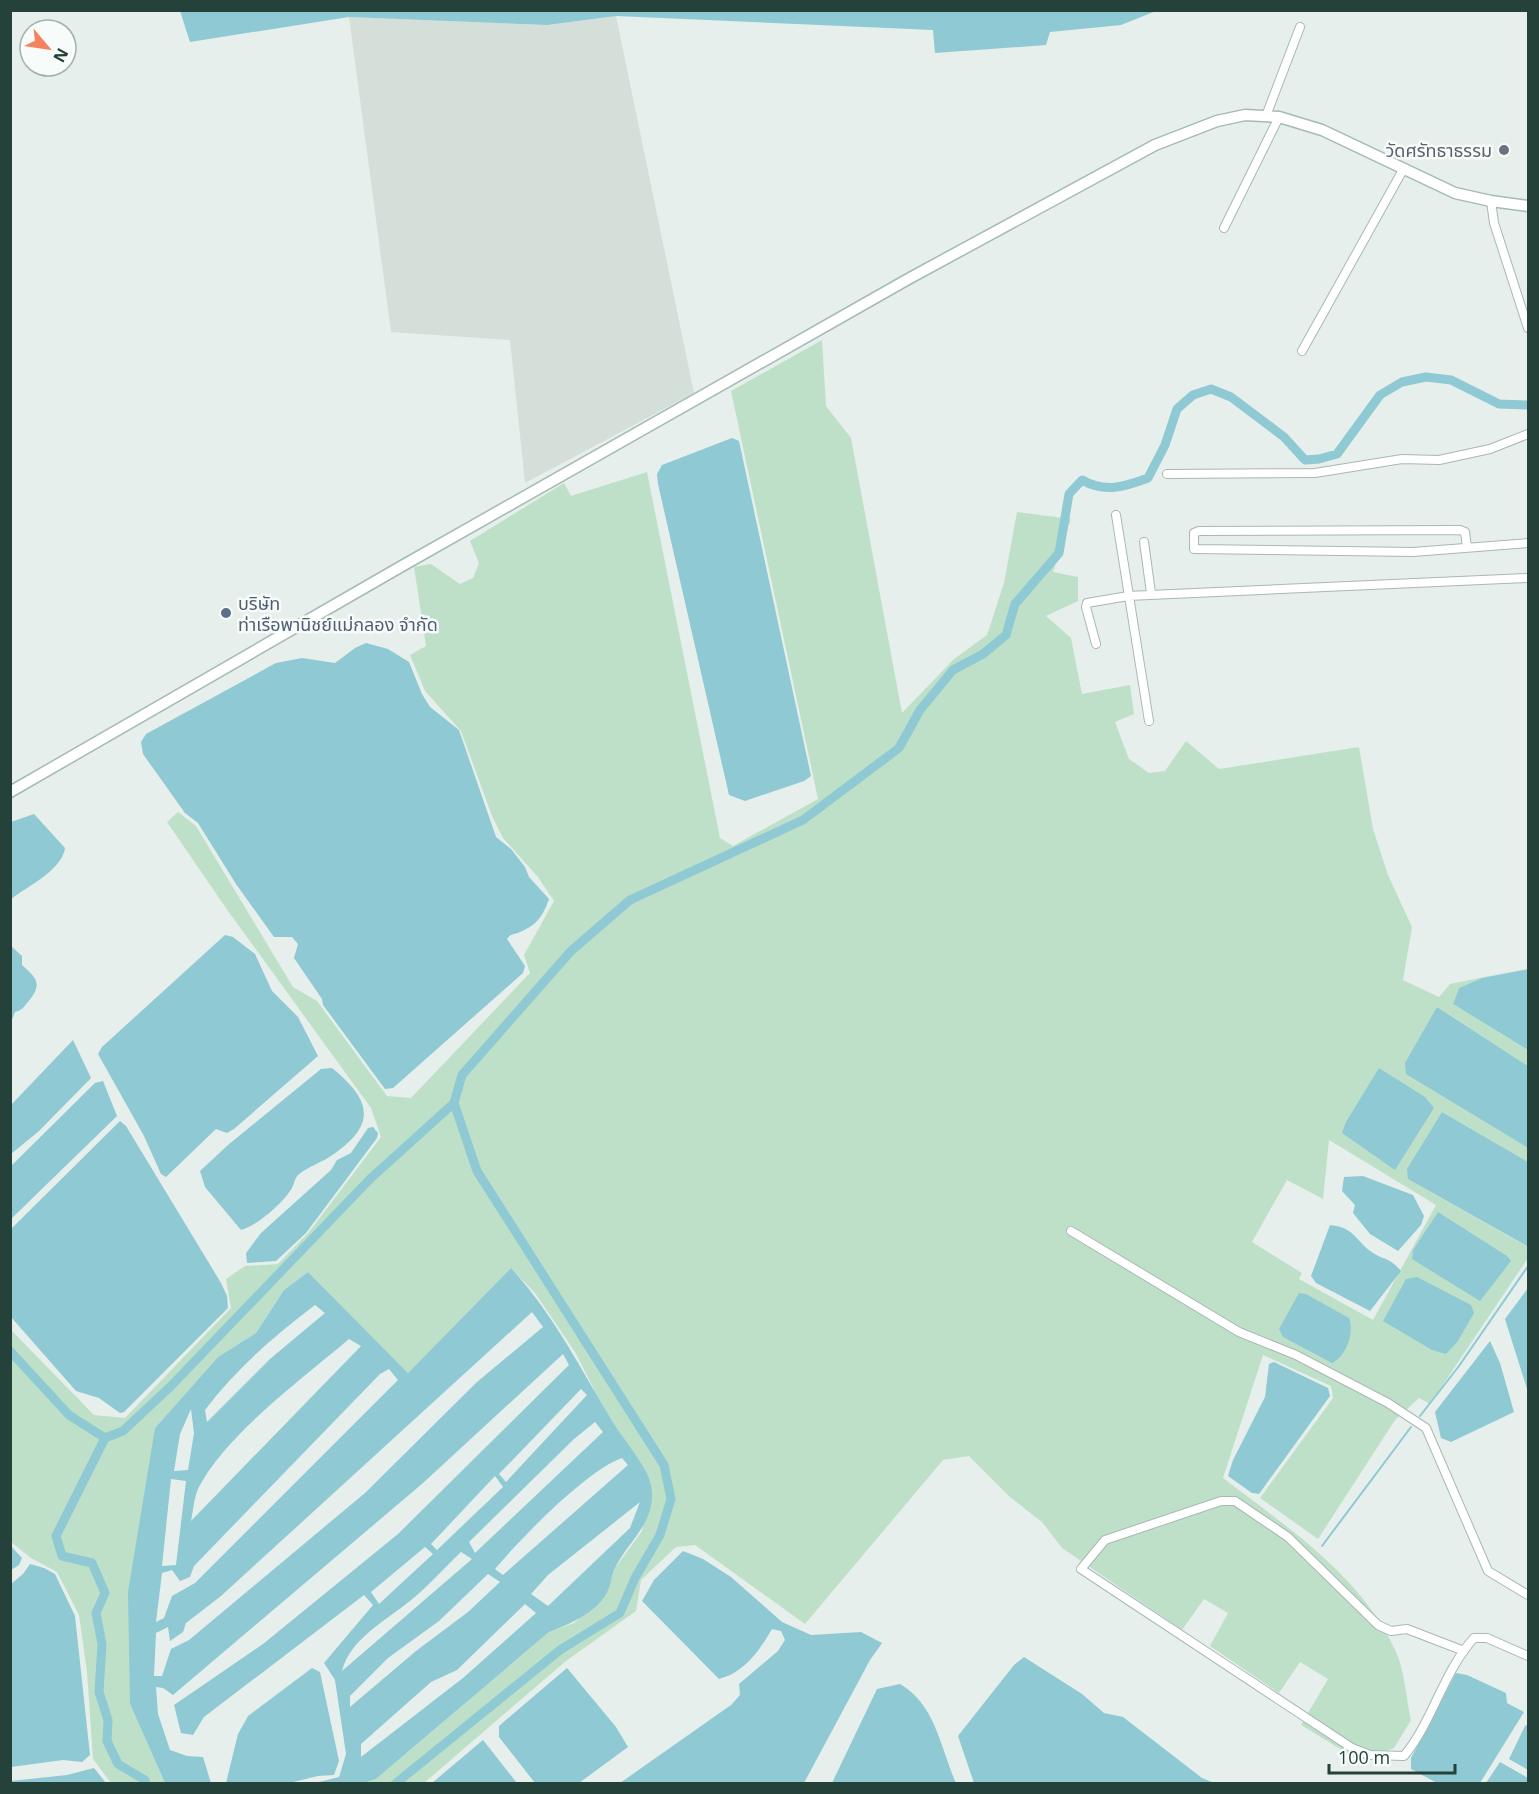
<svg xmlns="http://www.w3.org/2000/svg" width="1539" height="1794" font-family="'Open Sans','Noto Sans Thai',sans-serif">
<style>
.built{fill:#d4dfda}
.green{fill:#bfe0c8;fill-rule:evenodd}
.water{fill:#8ec9d4;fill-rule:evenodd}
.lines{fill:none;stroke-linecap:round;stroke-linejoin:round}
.stream{stroke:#8ec9d4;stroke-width:2}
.canal{stroke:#8ec9d4;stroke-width:9}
.street-casing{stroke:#a8b8b2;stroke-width:10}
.secondary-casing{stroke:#a4bbb3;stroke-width:13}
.street{stroke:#fff;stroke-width:8}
.secondary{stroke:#fff;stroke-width:10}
.worship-dot{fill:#6b7280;stroke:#f7fbf9;stroke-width:2}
.service-dot{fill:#5c6f8a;stroke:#f7fbf9;stroke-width:2}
.labels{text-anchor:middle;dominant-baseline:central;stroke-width:5;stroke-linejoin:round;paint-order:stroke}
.worship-label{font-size:18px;fill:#5b616d;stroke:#f7fbf9;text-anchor:end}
.service-label{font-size:18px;fill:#4e5e75;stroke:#f7fbf9;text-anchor:start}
</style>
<rect width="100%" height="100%" fill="#e6efeb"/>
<!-- built -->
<path class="built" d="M 616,16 L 694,393 L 525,483 L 510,340 L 391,332 L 349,17 L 547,25 Z"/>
<!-- green -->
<path class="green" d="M 822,340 L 826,406 L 851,438 L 902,713 L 954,659 L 987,635 L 1004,583 L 1017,512 L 1071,519 L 1053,572 L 1078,577 L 1078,601 L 1046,616 L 1071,638 L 1082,694 L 1130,685 L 1134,714 L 1115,722 L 1129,759 L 1149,773 L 1165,771 L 1186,741 L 1219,769 L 1359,747 L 1373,829 L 1388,875 L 1412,927 L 1403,980 L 1439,997 L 1450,984 L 1528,968 L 1482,978 L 1459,988 L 1453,1004 L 1528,1050 L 1528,1066 L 1437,1007 L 1407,1074 L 1528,1148 L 1528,1162 L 1442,1112 L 1408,1179 L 1526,1246 L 1528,1243 L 1528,1258 L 1430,1404 L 1419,1398 L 1395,1420 L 1318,1539 L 1260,1498 L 1333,1398 L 1331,1386 L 1263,1355 L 1223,1478 C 1287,1527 1362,1576 1396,1652 C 1405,1672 1406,1699 1411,1720 L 1394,1748 L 1360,1761 L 1301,1725 L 1328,1679 L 1300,1662 L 1279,1693 L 1210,1646 L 1228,1613 L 1204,1599 L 1182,1630 L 1062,1548 L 1042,1522 L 1010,1497 L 969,1456 L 943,1460 L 805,1624 L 695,1545 L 676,1547 L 641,1580 L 636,1611 L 566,1661 L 424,1783 L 364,1783 L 376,1779 L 414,1747 L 549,1632 L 574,1623 L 605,1596 L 615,1568 L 642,1531 L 651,1483 L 601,1403 L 575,1352 L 535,1293 L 511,1268 L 408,1373 L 308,1272 L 284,1290 L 256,1333 L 218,1357 L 155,1428 L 130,1704 L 165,1783 L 111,1783 L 93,1759 L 87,1672 L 79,1615 L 57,1572 L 31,1558 L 11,1542 L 10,1329 L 94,1415 L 125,1418 L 231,1308 L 226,1279 L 245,1266 L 278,1264 L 309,1232 L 381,1137 L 371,1108 L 228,911 L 167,822 L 178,812 L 196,826 L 293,987 L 317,1001 L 387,1096 L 411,1098 L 530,973 L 524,955 L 554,901 L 538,877 L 503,838 L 492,816 L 461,731 L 425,691 L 410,655 L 426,646 L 414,567 L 431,564 L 460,584 L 473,578 L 479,563 L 470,541 L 564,483 L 571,496 L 647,472 L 720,838 L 733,846 L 818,799 L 731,391 ZM 1329,1140 L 1436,1205 L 1373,1320 L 1299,1279 L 1302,1273 L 1252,1242 L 1287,1180 L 1323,1199 Z"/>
<!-- water -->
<path class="water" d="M 180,11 L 180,10 L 1156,11 L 1121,25 L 1050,32 L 1046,45 L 935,53 L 933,30 L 616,16 L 547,25 L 349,17 L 190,42 Z
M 732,438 L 739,441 L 811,776 L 804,781 L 745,801 L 729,795 L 658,484 L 657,474 L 662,465 Z
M 366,643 L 388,649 L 409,662 L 422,694 L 430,707 L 459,730 L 496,837 L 511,849 L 525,867 L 529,877 L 549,899 C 543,916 537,925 520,932 C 514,935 511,933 507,939 L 525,966 L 523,973 L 393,1088 L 385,1089 L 323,1005 L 322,999 L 294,958 L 298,944 L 292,937 L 274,937 L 236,884 L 198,823 L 185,813 L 143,754 L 141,742 L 146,734 L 276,663 L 302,658 L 335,663 L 355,648 Z
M 34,814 L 65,848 C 62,870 28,886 11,899 L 11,822 Z
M 225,935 L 233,937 L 255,954 L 272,991 L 298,1017 L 318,1056 L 234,1129 L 227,1133 L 216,1129 L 166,1177 L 161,1174 L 144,1136 L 98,1054 L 102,1047 Z
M 10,945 L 22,956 L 22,965 C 39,980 42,985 27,1003 C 23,1008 22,1010 15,1012 L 11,1022 Z
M 1528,969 L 1528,1050 L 1453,1004 L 1459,988 L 1482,978 Z
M 1437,1007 L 1528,1066 L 1528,1148 L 1406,1074 L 1405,1063 Z
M 73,1040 L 91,1078 L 39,1131 L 11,1154 L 11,1105 Z
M 332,1068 C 370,1099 378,1123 334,1154 C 323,1162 309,1166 298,1175 C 294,1179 294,1186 290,1191 C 281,1205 256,1226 241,1230 L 205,1187 L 200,1171 L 228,1145 L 321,1069 Z
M 1379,1068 L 1425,1097 L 1434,1108 L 1395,1170 L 1342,1133 L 1346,1122 Z
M 103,1081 L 117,1116 L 11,1219 L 11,1166 L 95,1083 Z
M 1442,1112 L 1528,1162 L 1527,1246 L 1408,1179 L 1407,1169 Z
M 120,1121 L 126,1126 L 221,1283 L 227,1296 L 228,1308 L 124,1412 L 120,1413 L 99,1398 L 76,1391 L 11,1317 L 10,1230 Z
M 373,1127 L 378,1133 L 377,1138 L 306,1233 L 276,1261 L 247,1263 L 246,1253 L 261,1233 L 331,1170 L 337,1160 L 351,1153 L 368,1128 Z
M 1363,1176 L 1413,1195 L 1424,1216 L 1421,1225 L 1398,1251 L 1370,1234 L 1353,1213 L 1355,1205 L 1342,1191 L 1344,1177 Z
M 1438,1212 L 1507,1256 L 1511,1261 L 1480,1301 L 1412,1259 L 1413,1250 Z
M 1330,1225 C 1356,1228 1354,1240 1373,1253 C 1386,1261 1389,1257 1401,1271 L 1370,1311 L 1316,1283 L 1311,1276 Z
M 511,1268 C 555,1316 582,1372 616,1427 C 625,1441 649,1470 651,1485 C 658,1522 628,1540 614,1570 C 611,1578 610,1589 605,1596 C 593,1614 568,1625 549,1632 L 376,1779 L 364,1783 L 315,1783 L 339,1777 L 346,1754 L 335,1680 L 324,1663 L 373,1605 L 364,1595 L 204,1717 L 193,1735 L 181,1733 L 174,1705 L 263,1644 L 398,1534 L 569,1365 L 563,1354 L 423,1483 L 173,1695 L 163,1688 L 156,1687 L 158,1714 L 170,1750 L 187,1756 L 203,1757 L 211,1783 L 165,1783 L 130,1704 L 128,1592 L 155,1428 L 218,1357 L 256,1333 L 284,1290 L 308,1272 L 408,1373 ZM 315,1305 L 325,1313 L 270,1359 L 207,1422 L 205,1410 C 236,1369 274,1336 315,1305 ZM 532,1312 L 543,1327 L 477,1382 L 365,1493 L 189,1640 L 171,1649 L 162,1676 L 154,1676 L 156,1633 L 168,1627 L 170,1641 L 183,1632 L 186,1623 L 221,1596 ZM 349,1339 L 361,1346 L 191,1521 C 193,1512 194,1498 198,1489 C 224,1436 303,1378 349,1339 ZM 389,1369 L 398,1380 L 195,1583 L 172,1596 L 164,1618 L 156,1622 L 162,1573 L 172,1570 L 180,1581 L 190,1577 L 194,1566 L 380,1374 ZM 581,1389 L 587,1395 L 506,1482 L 499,1474 ZM 191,1409 L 194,1433 L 188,1470 L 174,1471 L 180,1434 ZM 595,1422 L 603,1432 L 475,1553 L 469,1542 L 574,1439 ZM 622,1458 L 628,1465 L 503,1575 L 495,1569 C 520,1539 587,1470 622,1458 ZM 495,1476 L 503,1487 L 437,1550 L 431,1544 ZM 171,1479 L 186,1481 L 176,1565 L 162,1566 ZM 640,1502 L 630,1528 L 548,1606 L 531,1594 L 548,1575 ZM 425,1547 L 433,1554 L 379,1604 L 371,1592 ZM 461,1552 L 472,1559 L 342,1671 C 350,1640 383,1622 406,1604 C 426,1589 443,1569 461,1552 ZM 488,1574 L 500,1582 L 468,1612 L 416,1651 L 350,1707 L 350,1696 L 388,1658 L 439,1621 ZM 525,1604 L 536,1613 L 463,1678 L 361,1757 L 361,1744 L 431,1682 L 457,1670 Z
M 1417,1277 L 1471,1305 L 1474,1313 L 1458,1341 L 1446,1354 L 1432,1350 L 1383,1321 L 1406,1279 Z
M 1528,1288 L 1528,1392 L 1505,1319 Z
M 1299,1293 L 1306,1294 L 1349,1318 C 1355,1332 1346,1357 1332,1363 L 1283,1337 L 1279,1329 Z
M 1490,1341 L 1500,1363 L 1514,1412 L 1451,1442 L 1441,1438 L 1435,1412 Z
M 1274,1362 L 1328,1388 L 1330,1396 L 1259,1494 L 1252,1493 L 1228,1476 L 1233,1460 L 1265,1397 L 1269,1364 Z
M 11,1546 L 22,1558 L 19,1565 L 11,1570 Z
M 683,1551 L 703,1559 L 731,1577 L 782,1622 L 811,1635 L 861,1632 L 882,1643 L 870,1660 L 804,1783 L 620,1783 L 731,1705 L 740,1695 L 739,1684 L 778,1651 L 785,1640 L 781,1631 L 772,1629 C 760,1650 744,1673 719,1679 L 642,1601 L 654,1580 Z
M 30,1564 L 44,1568 L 55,1574 L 75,1616 L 90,1755 L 82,1762 L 63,1760 L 11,1767 L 11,1584 L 23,1574 Z
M 1024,1657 L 1082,1694 L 1104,1713 L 1123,1717 L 1202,1778 L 1214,1783 L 974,1783 L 958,1736 L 1014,1665 Z
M 312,1668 L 320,1672 L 339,1761 L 334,1775 L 318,1776 L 289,1783 L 226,1783 L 238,1734 L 248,1716 Z
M 567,1668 L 616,1727 L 628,1747 L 579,1783 L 535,1783 L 499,1737 L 499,1726 Z
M 1456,1673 L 1467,1675 L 1506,1693 L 1507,1703 L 1524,1712 L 1480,1783 L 1437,1783 L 1411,1769 L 1411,1758 Z
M 900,1684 C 936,1705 940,1747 956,1783 L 832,1783 L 877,1689 Z
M 1528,1724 L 1528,1770 L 1509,1759 L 1525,1726 Z
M 483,1740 L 517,1783 L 432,1783 Z
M 1500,1762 L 1528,1778 L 1528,1783 L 1486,1783 Z
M 94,1768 L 106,1783 L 11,1783 L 11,1781 L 67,1775 Z"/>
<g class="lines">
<!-- stream -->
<path class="stream" d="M 1420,1416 L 1459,1366 L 1528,1266
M 1322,1546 L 1411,1427"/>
<!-- canal -->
<path class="canal" d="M 10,1351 L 69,1415 L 105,1438 L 123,1431 L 171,1386 L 370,1179 L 454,1103
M 105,1438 L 56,1536 L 62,1556 L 92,1563 L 105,1593 L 96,1613 L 102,1644 L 99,1692 L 108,1720 L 107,1741 L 118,1764 L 145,1780 L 146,1784
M 395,1784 L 560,1650 L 620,1613 L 635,1578 L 660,1535 L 671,1499 L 664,1465 L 477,1171 L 454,1103 L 462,1075 L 571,951 L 630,900 L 803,820 L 899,748 L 920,710 L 953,670 L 983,654 L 1006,635 L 1015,604 L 1059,553 L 1069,494 L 1082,480 C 1105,493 1124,487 1148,478 L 1165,445 L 1177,409 L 1193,395 L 1211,389 L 1231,397 L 1284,437 L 1305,460 L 1319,459 L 1337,454 L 1380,395 L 1402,382 L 1426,377 L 1451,380 L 1499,404 L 1528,405"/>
<defs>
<path id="street" d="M 1266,116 L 1300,27
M 1491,201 L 1494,223 L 1528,328
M 1224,228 L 1279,117
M 1302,351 L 1404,168
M 1167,474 L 1315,473 L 1402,459 L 1439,460 L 1490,449 L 1528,434
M 1116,515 L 1149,721
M 1144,542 L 1151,593
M 1467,547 L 1465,532 L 1460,530 L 1199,531 L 1194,533 L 1194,549 L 1413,552 L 1528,543
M 1096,644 L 1086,607 L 1087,603 L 1128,596 L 1528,578
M 1071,1231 L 1239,1332 L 1296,1355 L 1388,1403 L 1426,1428 L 1488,1571 L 1528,1595
M 1464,1651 L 1407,1629 L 1391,1631 L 1378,1625 L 1288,1537 L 1235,1501 L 1221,1501 L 1105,1540 L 1081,1569 L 1352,1748 L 1370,1755 L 1404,1756 C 1433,1721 1443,1672 1474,1638 L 1487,1638 L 1528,1656"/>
<path id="secondary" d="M 10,792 L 402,566 L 910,278 L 1155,145 L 1217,121 L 1245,115 L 1279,117 L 1322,130 L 1455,193 L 1491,201 L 1528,206"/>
</defs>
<!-- street casing -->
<use href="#street" class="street-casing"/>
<!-- secondary casing -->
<use href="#secondary" class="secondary-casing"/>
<!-- street -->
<use href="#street" class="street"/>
<!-- secondary -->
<use href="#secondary" class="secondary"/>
</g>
<!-- markers -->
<circle class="worship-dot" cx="1504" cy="150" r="6"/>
<circle class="service-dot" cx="226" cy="613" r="6"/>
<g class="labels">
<!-- worship labels -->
<g class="worship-label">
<text x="1492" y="150">วัดศรัทธาธรรม</text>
</g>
<!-- service labels -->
<g class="service-label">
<text x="238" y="603">บริษัท<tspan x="238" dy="21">ท่าเรือพานิชย์แม่กลอง จำกัด</tspan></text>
</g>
</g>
<!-- border -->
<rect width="1539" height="1794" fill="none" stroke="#24423a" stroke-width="24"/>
<!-- north arrow -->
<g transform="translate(48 48) rotate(119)"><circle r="28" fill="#f7fbf9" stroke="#a3b1ad" stroke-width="1.5"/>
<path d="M0-4.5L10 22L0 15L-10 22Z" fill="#f4845f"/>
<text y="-9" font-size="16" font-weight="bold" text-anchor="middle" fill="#24423a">N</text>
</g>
<!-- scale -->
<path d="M1329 1764v9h126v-9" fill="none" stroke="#24423a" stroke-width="3"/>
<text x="1338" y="1764" font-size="18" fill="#24423a" stroke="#f7fbf9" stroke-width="4.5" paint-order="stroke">100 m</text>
</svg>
